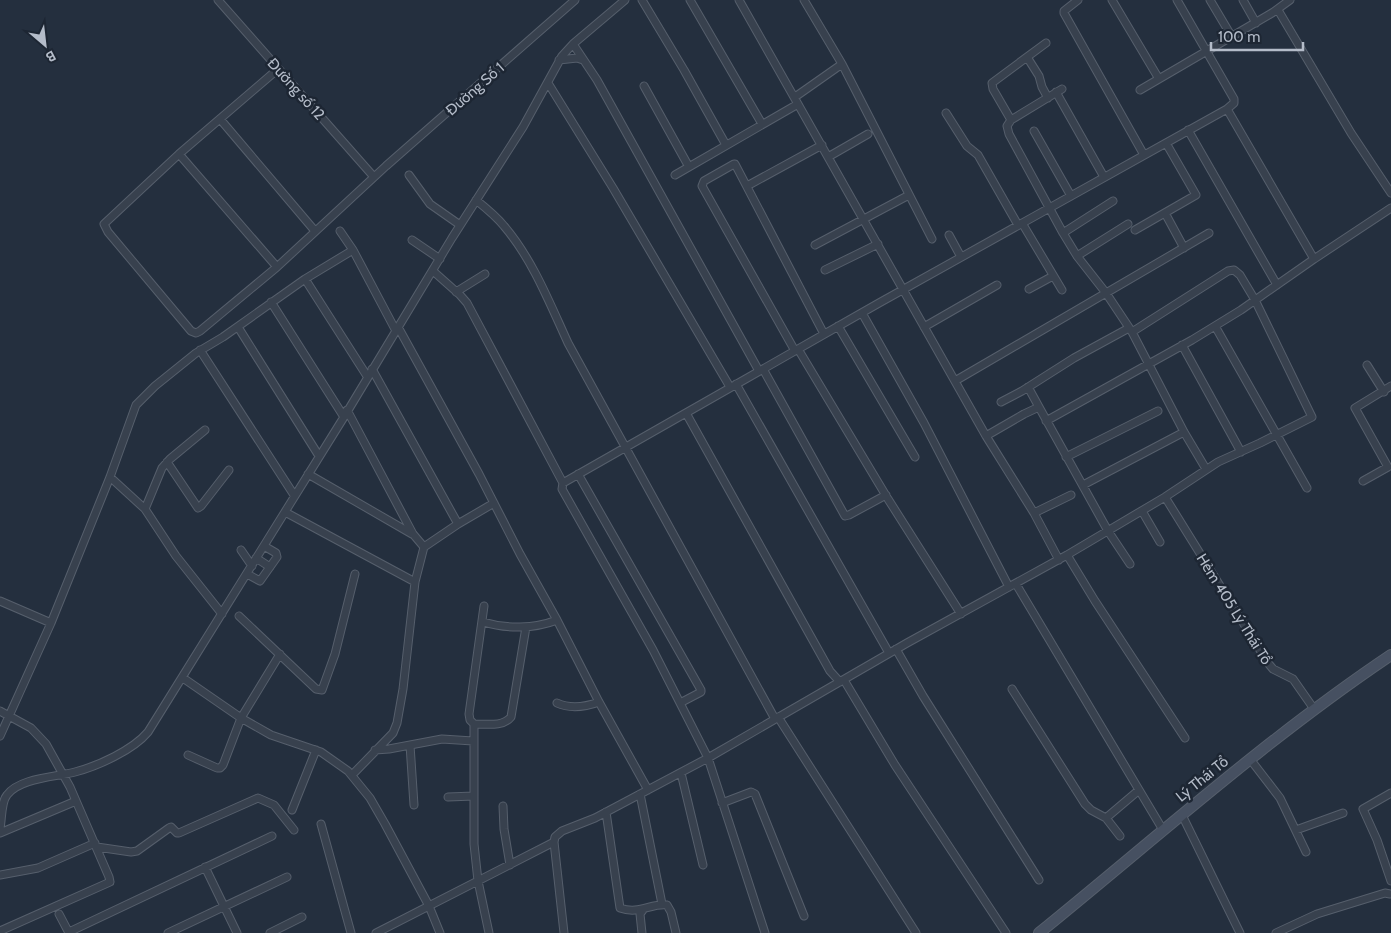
<svg xmlns="http://www.w3.org/2000/svg" width="1391" height="933" font-family="Cabin,sans-serif">
<style>
.lines{fill:none;stroke-linecap:round;stroke-linejoin:round}
.minor-casing{stroke:#565f6c;stroke-width:9}
.secondary-casing{stroke:#565f6c;stroke-width:12}
.minor{stroke:#38414e;stroke-width:7}
.secondary{stroke:#465061;stroke-width:10}
.labels{text-anchor:middle;dominant-baseline:central;stroke-width:5;stroke-linejoin:round;paint-order:stroke}
.street-label{font-size:15px;fill:#b4bcc9;stroke:#1d2633}
</style>
<rect width="100%" height="100%" fill="#242f3e"/>
<g class="lines">
<defs>
<path id="minor" d="M 218,0 L 374,177
M 642,0 L 684,70 L 726,145
M 690,0 L 762,124
M 739,0 L 986,436 L 1034,513 L 1059,560
M 804,0 L 842,64 L 932,239
M 1078,0 L 1064,11 L 1064,13 L 1144,155
M 1112,0 L 1159,79
M 1210,0 L 1232,37
M 1243,0 L 1256,23
M 1278,10 L 1351,133 L 1391,193
M 1046,43 L 992,83 L 993,89 L 1011,120 L 1007,126 L 1009,134 L 1063,233 L 1077,256 L 1106,293 L 1132,332 L 1184,432 L 1206,469
M 573,44 L 597,80 L 759,371
M 1027,57 L 1039,76 L 1042,87 L 1048,98
M 559,60 L 577,58 L 583,60
M 278,69 L 179,154 L 104,224 L 108,232 L 191,331 L 196,333 L 200,331 L 277,267 L 386,166 L 575,0
M 548,83 L 613,188 L 730,387
M 644,86 L 689,167
M 1140,90 L 1272,13 L 1290,0
M 1056,92 L 1104,177
M 795,97 L 842,64
M 1227,109 L 1314,259
M 946,113 L 967,146 L 978,155 L 1018,225
M 220,119 L 315,231
M 1011,120 L 1062,89
M 1188,130 L 1277,285
M 1034,131 L 1071,196
M 179,154 L 277,267
M 828,157 L 868,134
M 409,175 L 430,204 L 460,225
M 675,175 L 798,104
M 747,186 L 822,145
M 476,200 C 486,208 496,216 504,226 C 533,260 550,304 568,343 L 775,719
M 1165,213 L 1184,248
M 1022,223 L 1062,290
M 1135,230 L 1196,195 L 1166,143
M 340,231 L 353,250 L 396,331
M 1063,233 L 1113,201
M 949,235 L 961,257
M 412,240 L 440,259
M 815,245 L 909,195
M 1077,256 L 1128,224
M 825,270 L 878,244
M 433,271 L 460,295 L 467,303 L 563,483 L 562,489 L 653,650 L 708,758 L 765,933
M 305,279 L 367,376
M 1029,289 L 1053,276
M 456,292 L 485,274
M 271,302 L 344,417
M 862,313 L 924,423 L 1009,587
M 838,326 L 915,457
M 1215,326 L 1307,488
M 238,327 L 319,456
M 398,327 L 479,474 L 520,554 L 557,620 L 599,702 L 648,790
M 924,327 L 997,285
M 1182,345 L 1241,452
M 798,349 L 888,499 L 961,614
M 200,350 L 294,495
M 795,351 L 702,186 L 704,181 L 734,164 L 735,164 L 824,334
M 1367,365 L 1384,392
M 372,369 L 458,524
M 763,369 L 845,516 L 849,515 L 886,495
M 955,381 L 1209,233
M 736,384 L 889,653
M 1028,387 L 1039,407
M 1001,402 L 1022,391 L 1074,358 L 1129,328
M 347,410 L 413,534 L 424,547
M 686,413 L 830,671 L 840,682
M 1046,421 L 1192,340 L 1241,310 L 1314,259 L 1391,208
M 986,436 L 1024,414 L 1039,407 L 1108,531 L 1130,564
M 1066,457 L 1158,411
M 167,462 L 198,508 L 201,506 L 229,470
M 308,474 L 412,534
M 578,474 L 701,690 L 701,692 L 680,703
M 110,477 L 145,509 L 176,556 L 222,614
M 1363,481 L 1388,467 L 1355,408 L 1391,386
M 563,483 L 879,303 L 1227,109 L 1234,103 L 1234,99 L 1177,0
M 1083,485 L 1184,432
M 1165,497 L 1268,663 L 1273,669 L 1293,679 L 1314,709
M 145,509 L 162,468 L 170,459 L 205,430
M 1142,511 L 1160,542
M 285,512 L 415,582
M 1034,513 L 1071,495
M 241,550 L 252,566
M 1067,555 L 1095,601 L 1185,738
M 256,558 L 270,567
M 247,574 L 260,581 L 277,557 L 276,553 L 264,546
M 1016,584 L 1163,830
M 0,601 L 51,623
M 484,606 L 469,714 L 470,720 L 474,724 L 474,844 L 478,881 L 489,933
M 239,616 L 316,689 L 322,690 L 335,654 L 355,574
M 483,622 C 506,629 534,629 557,620
M 896,649 L 923,696 L 1039,880
M 183,678 L 241,718 L 271,735 L 321,752 L 348,771 L 370,798 L 385,824 L 429,906 L 440,933
M 844,680 L 895,765 L 1006,933
M 1012,689 L 1085,804 L 1091,810 L 1106,818 L 1120,836
M 557,703 C 570,709 585,707 599,702
M 0,711 L 31,728 L 46,744 L 70,787 L 109,877 L 110,882 L 0,931
M 778,717 L 916,933
M 474,724 C 487,724 503,727 511,717 L 526,627
M 0,736 L 51,623 L 110,477 L 136,405 L 155,386 L 196,353 L 223,337 L 305,279 L 353,250
M 410,745 L 414,805
M 375,750 L 389,749 L 442,739 L 473,741
M 188,755 L 217,768 L 220,768 L 223,765 L 241,718 L 280,654
M 1250,759 L 1280,798 L 1306,852
M 681,773 L 703,865
M 352,775 L 393,733 L 397,723 L 403,689 L 415,582 L 424,547 L 458,524 L 494,503
M 1391,793 L 1363,809 L 1377,840 L 1391,881
M 640,794 L 662,904
M 448,797 L 474,796
M 722,803 L 751,792 L 755,794 L 804,916
M 503,806 L 504,829 L 510,865
M 292,810 L 316,750
M 606,812 L 620,908 C 639,915 651,903 667,905 L 671,912 L 676,933
M 1182,815 L 1240,933
M 1106,818 L 1139,790
M 321,824 L 351,933
M 0,828 C 2,819 1,802 7,795 C 19,778 56,777 75,772 C 98,766 133,750 148,732 L 344,417 L 452,238 L 523,127 L 562,56 L 573,44 L 625,0
M 1296,830 L 1343,813
M 0,833 L 76,801
M 554,842 L 564,933
M 97,847 L 131,852 L 137,851 L 169,828 L 171,827 L 177,833 L 179,833 L 258,798 L 274,805 L 294,830
M 205,867 L 237,933
M 0,875 L 38,868 L 95,843
M 59,914 L 69,933
M 69,932 L 272,836
M 168,933 L 287,877
M 270,933 L 302,917
M 376,933 L 550,844 L 554,842 L 555,837 L 562,831 L 595,818 L 708,758 L 907,643 L 1067,555 L 1165,497 L 1218,462 L 1260,443 L 1312,417 L 1255,300 L 1240,275 L 1234,270 L 1228,271 L 1132,332
M 642,933 L 640,914 L 643,910
M 1276,933 L 1317,914 L 1385,893 L 1390,894"/>
<path id="secondary" d="M 1039,933 C 1155,839 1266,739 1391,655"/>
</defs>
<!-- minor casing -->
<use href="#minor" class="minor-casing"/>
<!-- secondary casing -->
<use href="#secondary" class="secondary-casing"/>
<!-- minor -->
<use href="#minor" class="minor"/>
<!-- secondary -->
<use href="#secondary" class="secondary"/>
</g>
<g class="labels">
<!-- street labels -->
<g class="street-label">
<text transform="translate(296 89) rotate(48)">Đường số 12</text>
<text transform="translate(475 89) rotate(-41)">Đường Số 1</text>
<text transform="translate(1234 609) rotate(58)">Hẻm 405 Lý Thái Tổ</text>
<text transform="translate(1202 779) rotate(-39)">Lý Thái Tổ</text>
</g>
</g>
<!-- north arrow -->
<g transform="translate(45 45) rotate(152)" stroke="#1d2633" stroke-width="4" paint-order="stroke">
<path d="M0-4L9 19L0 12L-9 19Z" fill="#b4bcc9"/>
<text y="-8" font-size="14" font-weight="bold" text-anchor="middle" fill="#b4bcc9">B</text>
</g>
<!-- scale -->
<path d="M1211 42v8h92v-8" fill="none" stroke="#b4bcc9" stroke-width="2.5"/>
<text x="1218" y="42" font-size="15" fill="#b4bcc9" stroke="#1d2633" stroke-width="4" paint-order="stroke">100 m</text>
</svg>
